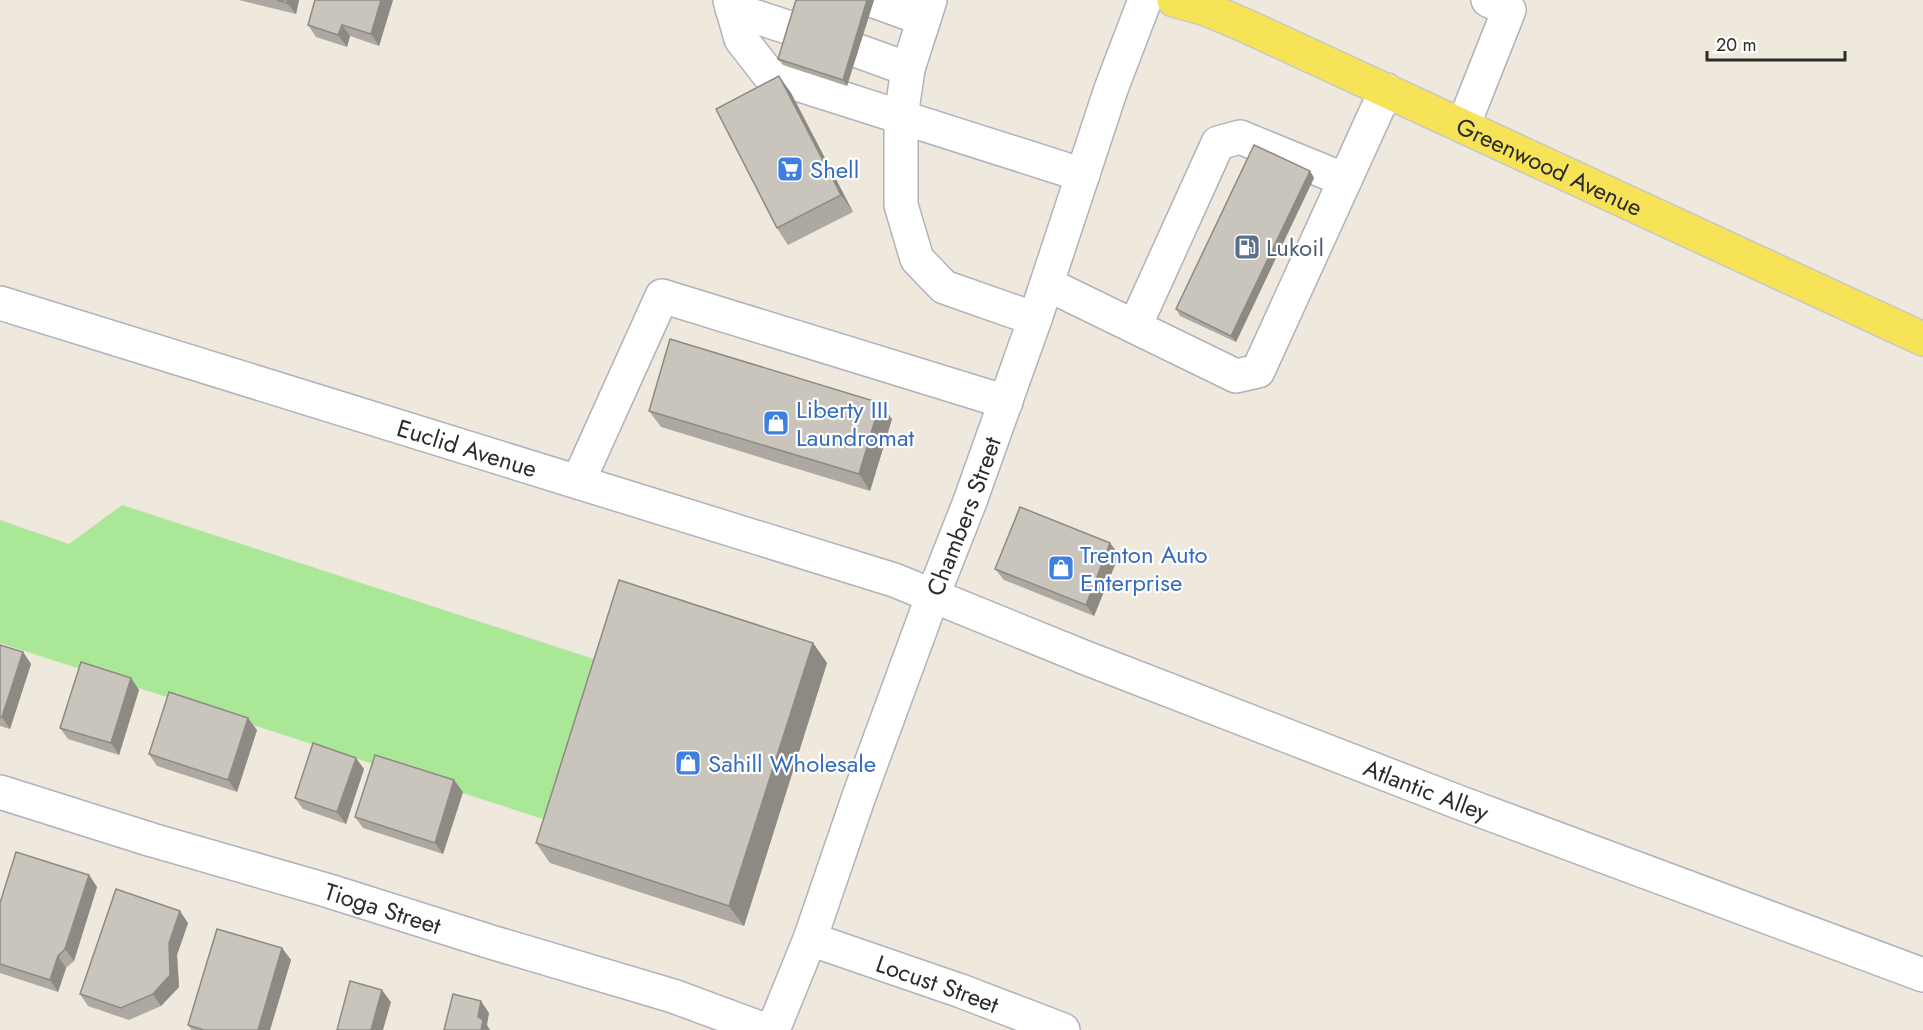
<svg xmlns="http://www.w3.org/2000/svg" width="1923" height="1030" font-family="Jost,sans-serif">
<style>
.green{fill:#aae797}
.lines{fill:none;stroke-linecap:round;stroke-linejoin:round}
.minor-casing{stroke:#b1b1bf;stroke-width:36}
.major-casing{stroke:#c8c8c8;stroke-width:36}
.minor{stroke:#fff;stroke-width:33}
.major{stroke:#f7e358;stroke-width:33}
.wall{fill:#ada9a2}
.shaded-wall{fill:#8d8a84}
.building{fill:#c9c5bc;stroke:#8d8a84;stroke-width:1.5}
.labels{text-anchor:middle;dominant-baseline:central;stroke-width:4.5;stroke-linejoin:round;paint-order:stroke}
.street-label{font-size:24px;fill:#2b2b2b;stroke:#fff}
.shop-label{font-size:24px;fill:#366cbe;stroke:#fff;text-anchor:start}
.service-label{font-size:24px;fill:#4e5e75;stroke:#fff;text-anchor:start}
</style>
<rect width="100%" height="100%" fill="#eee8dd"/>
<!-- green -->
<path class="green" d="M 122,505 L 597,660 L 546,820 L 0,643 L 0,520 L 69,544 Z"/>
<g class="lines">
<defs>
<g id="minor">
<path d="M 730,0 L 741,39 L 769,75 L 1083,175"/>
<path d="M 930,0 L 908,69 L 901,117 L 901,205 L 917,259 L 944,287 L 1035,319"/>
<path d="M 874,1 L 924,19"/>
<path d="M 732,9 L 793,29"/>
<path d="M 858,51 L 908,69"/>
<path d="M 1463,126 L 1509,10 L 1488,0"/>
<path d="M 1047,284 L 1236,376 L 1258,371 L 1386,90"/>
<path id="s1" d="M 0,303 L 894,580 L 1086,658 L 1458,802 L 1923,975"/>
<path d="M 1135,326 L 1218,143 L 1240,137 L 1345,180"/>
<path d="M 578,482 L 662,296 L 1006,402"/>
<path id="s2" d="M 0,792 L 152,840 L 326,890 L 491,942 L 673,996 L 765,1030"/>
<path id="s3" d="M 810,939 L 961,991 L 1063,1030"/>
<path id="s4" d="M 773,1030 L 810,939 L 859,796 L 933,595 L 969,504 L 1035,319 L 1111,89 L 1145,0"/>
</g>
<g id="major">
<path id="s5" d="M 1174,0 L 1206,9 L 1244,25 L 1923,339"/>
</g>
</defs>
<!-- minor casing -->
<use href="#minor" class="minor-casing"/>
<!-- major casing -->
<use href="#major" class="major-casing"/>
<!-- minor -->
<use href="#minor" class="minor"/>
<!-- major -->
<use href="#major" class="major"/>
</g>
<!-- wall -->
<path class="wall" d="M 239,0 L 299,0 L 296,14 Z
M 393,0 L 379,46 L 350,36 L 347,47 L 316,37 L 308,25 Z
M 796,0 L 874,0 L 847,86 L 783,65 L 778,59 Z
M 779,76 L 791,93 L 853,212 L 788,245 L 777,228 Z
M 1310,171 L 1314,178 L 1236,342 L 1180,316 L 1176,309 Z
M 649,411 L 892,419 L 870,491 L 661,427 Z
M 1110,543 L 1119,555 L 1094,616 L 1004,580 L 995,569 Z
M 813,643 L 827,663 L 744,926 L 550,863 L 536,843 Z
M 0,645 L 23,652 L 31,664 L 10,729 L 0,726 Z
M 131,678 L 139,690 L 119,755 L 68,739 L 60,728 Z
M 257,730 L 237,792 L 157,766 L 149,754 Z
M 364,769 L 346,824 L 303,809 L 295,798 Z
M 454,780 L 463,792 L 443,854 L 363,828 L 355,817 Z
M 89,875 L 97,887 L 74,961 L 66,968 L 58,992 L 0,973 L 0,903 Z
M 188,923 L 177,955 L 179,987 L 161,1006 L 129,1020 L 88,1006 L 80,994 Z
M 282,948 L 291,960 L 270,1030 L 192,1030 L 188,1025 Z"/>
<!-- shaded-wall -->
<path class="shaded-wall" d="M 288,0 L 299,0 L 296,14 L 287,3 Z
M 381,0 L 393,0 L 379,46 L 371,34 Z
M 867,0 L 874,0 L 847,86 L 843,80 Z
M 342,25 L 350,36 L 347,47 L 338,35 Z
M 779,76 L 791,93 L 853,212 L 841,195 Z
M 1310,171 L 1314,178 L 1236,342 L 1231,336 Z
M 880,403 L 892,419 L 870,491 L 859,474 Z
M 1110,543 L 1119,555 L 1094,616 L 1086,605 Z
M 813,643 L 827,663 L 744,926 L 729,906 Z
M 23,652 L 31,664 L 10,729 L 2,717 Z
M 131,678 L 139,690 L 119,755 L 111,743 Z
M 248,718 L 257,730 L 237,792 L 228,780 Z
M 356,758 L 364,769 L 346,824 L 337,812 Z
M 454,780 L 463,792 L 443,854 L 435,843 Z
M 89,875 L 97,887 L 74,961 L 65,949 Z
M 180,911 L 188,923 L 177,955 L 179,987 L 161,1006 L 153,994 Z
M 282,948 L 291,960 L 270,1030 L 258,1030 Z
M 58,956 L 66,968 L 58,992 L 50,980 Z
M 382,990 L 391,1002 L 383,1030 L 371,1030 Z
M 481,1001 L 489,1013 L 487,1025 L 490,1030 L 481,1030 L 478,1017 Z"/>
<!-- building -->
<path class="building" d="M 277,0 L 288,0 L 287,3 Z
M 315,0 L 381,0 L 371,34 L 342,25 L 338,35 L 308,25 Z
M 796,0 L 867,0 L 843,80 L 778,59 Z
M 779,76 L 841,195 L 777,228 L 716,109 Z
M 1254,145 L 1310,171 L 1231,336 L 1176,309 Z
M 670,339 L 880,403 L 859,474 L 649,411 Z
M 1020,507 L 1110,543 L 1086,605 L 995,569 Z
M 619,580 L 813,643 L 729,906 L 536,843 Z
M 0,645 L 23,652 L 2,717 L 0,717 Z
M 81,662 L 131,678 L 111,743 L 60,728 Z
M 169,692 L 248,718 L 228,780 L 149,754 Z
M 313,743 L 356,758 L 337,812 L 295,798 Z
M 375,755 L 454,780 L 435,843 L 355,817 Z
M 16,852 L 89,875 L 65,949 L 58,956 L 50,980 L 0,964 L 0,903 Z
M 116,889 L 180,911 L 169,943 L 170,975 L 153,994 L 121,1008 L 80,994 Z
M 217,929 L 282,948 L 258,1030 L 204,1030 L 188,1025 Z
M 350,981 L 382,990 L 371,1030 L 337,1030 Z
M 453,994 L 481,1001 L 478,1017 L 483,1020 L 481,1030 L 444,1030 Z"/>
<!-- icons -->
<defs>
<symbol id="supermarket-square" viewBox="-11 -11 22 22"><rect x="-9" y="-9" width="18" height="18" rx="4" fill="#3f7fe0" stroke="#fff"/><path d="M-6-5.5h2.5l.6 2H6L4.5 2H-2.5L-4.4-4H-6ZM-1.5 3.2a1.3 1.3 0 1 0 .1 0ZM3 3.2a1.3 1.3 0 1 0 .1 0Z" fill="#fff"/></symbol>
<symbol id="fuel-square" viewBox="-11 -11 22 22"><rect x="-9" y="-9" width="18" height="18" rx="4" fill="#5c6f8a" stroke="#fff"/><path d="M-5.5-6h7V0h2V4h1.3V-2.5L3-4.5l.8-.8L6-3V5H2.5V1h-1V6h-7ZM-4.2-4.7v3.2H.2V-4.7Z" fill="#fff"/></symbol>
<symbol id="shop-square" viewBox="-11 -11 22 22"><rect x="-9" y="-9" width="18" height="18" rx="4" fill="#3f7fe0" stroke="#fff"/><path d="M-5-2.5h2.3a2.7 3.5 0 0 1 5.4 0H5L5.5 6h-11ZM-1.5-2.5h3a1.5 2.3 0 0 0-3 0Z" fill="#fff"/></symbol>
</defs>
<g fill-rule="evenodd">
<use href="#supermarket-square" x="775" y="154" width="30" height="30"/>
<use href="#fuel-square" x="1232" y="232" width="30" height="30"/>
<use href="#shop-square" x="761" y="408" width="30" height="30"/>
<use href="#shop-square" x="1046" y="553" width="30" height="30"/>
<use href="#shop-square" x="673" y="748" width="30" height="30"/>
</g>
<g class="labels">
<!-- street labels -->
<g class="street-label">
<text stroke="none"><textPath href="#s5" startOffset="411">Greenwood Avenue</textPath></text>
<text stroke="none"><textPath href="#s1" startOffset="489">Euclid Avenue</textPath></text>
<text stroke="none"><textPath href="#s4" startOffset="548">Chambers Street</textPath></text>
<text stroke="none"><textPath href="#s1" startOffset="1508">Atlantic Alley</textPath></text>
<text stroke="none"><textPath href="#s2" startOffset="400">Tioga Street</textPath></text>
<text stroke="none"><textPath href="#s3" startOffset="135">Locust Street</textPath></text>
</g>
<!-- shop labels -->
<g class="shop-label">
<text x="810" y="169">Shell</text>
<text x="796" y="409">Liberty III<tspan x="796" dy="28">Laundromat</tspan></text>
<text x="1080" y="554">Trenton Auto<tspan x="1080" dy="28">Enterprise</tspan></text>
<text x="708" y="763">Sahill Wholesale</text>
</g>
<!-- service labels -->
<g class="service-label">
<text x="1266" y="247">Lukoil</text>
</g>
</g>
<!-- scale -->
<path d="M1707 51v9h138v-9" fill="none" stroke="#2b2b2b" stroke-width="3"/>
<text x="1716" y="51" font-size="18" fill="#2b2b2b" stroke="#ffffff" stroke-width="4.5" paint-order="stroke">20 m</text>
</svg>
